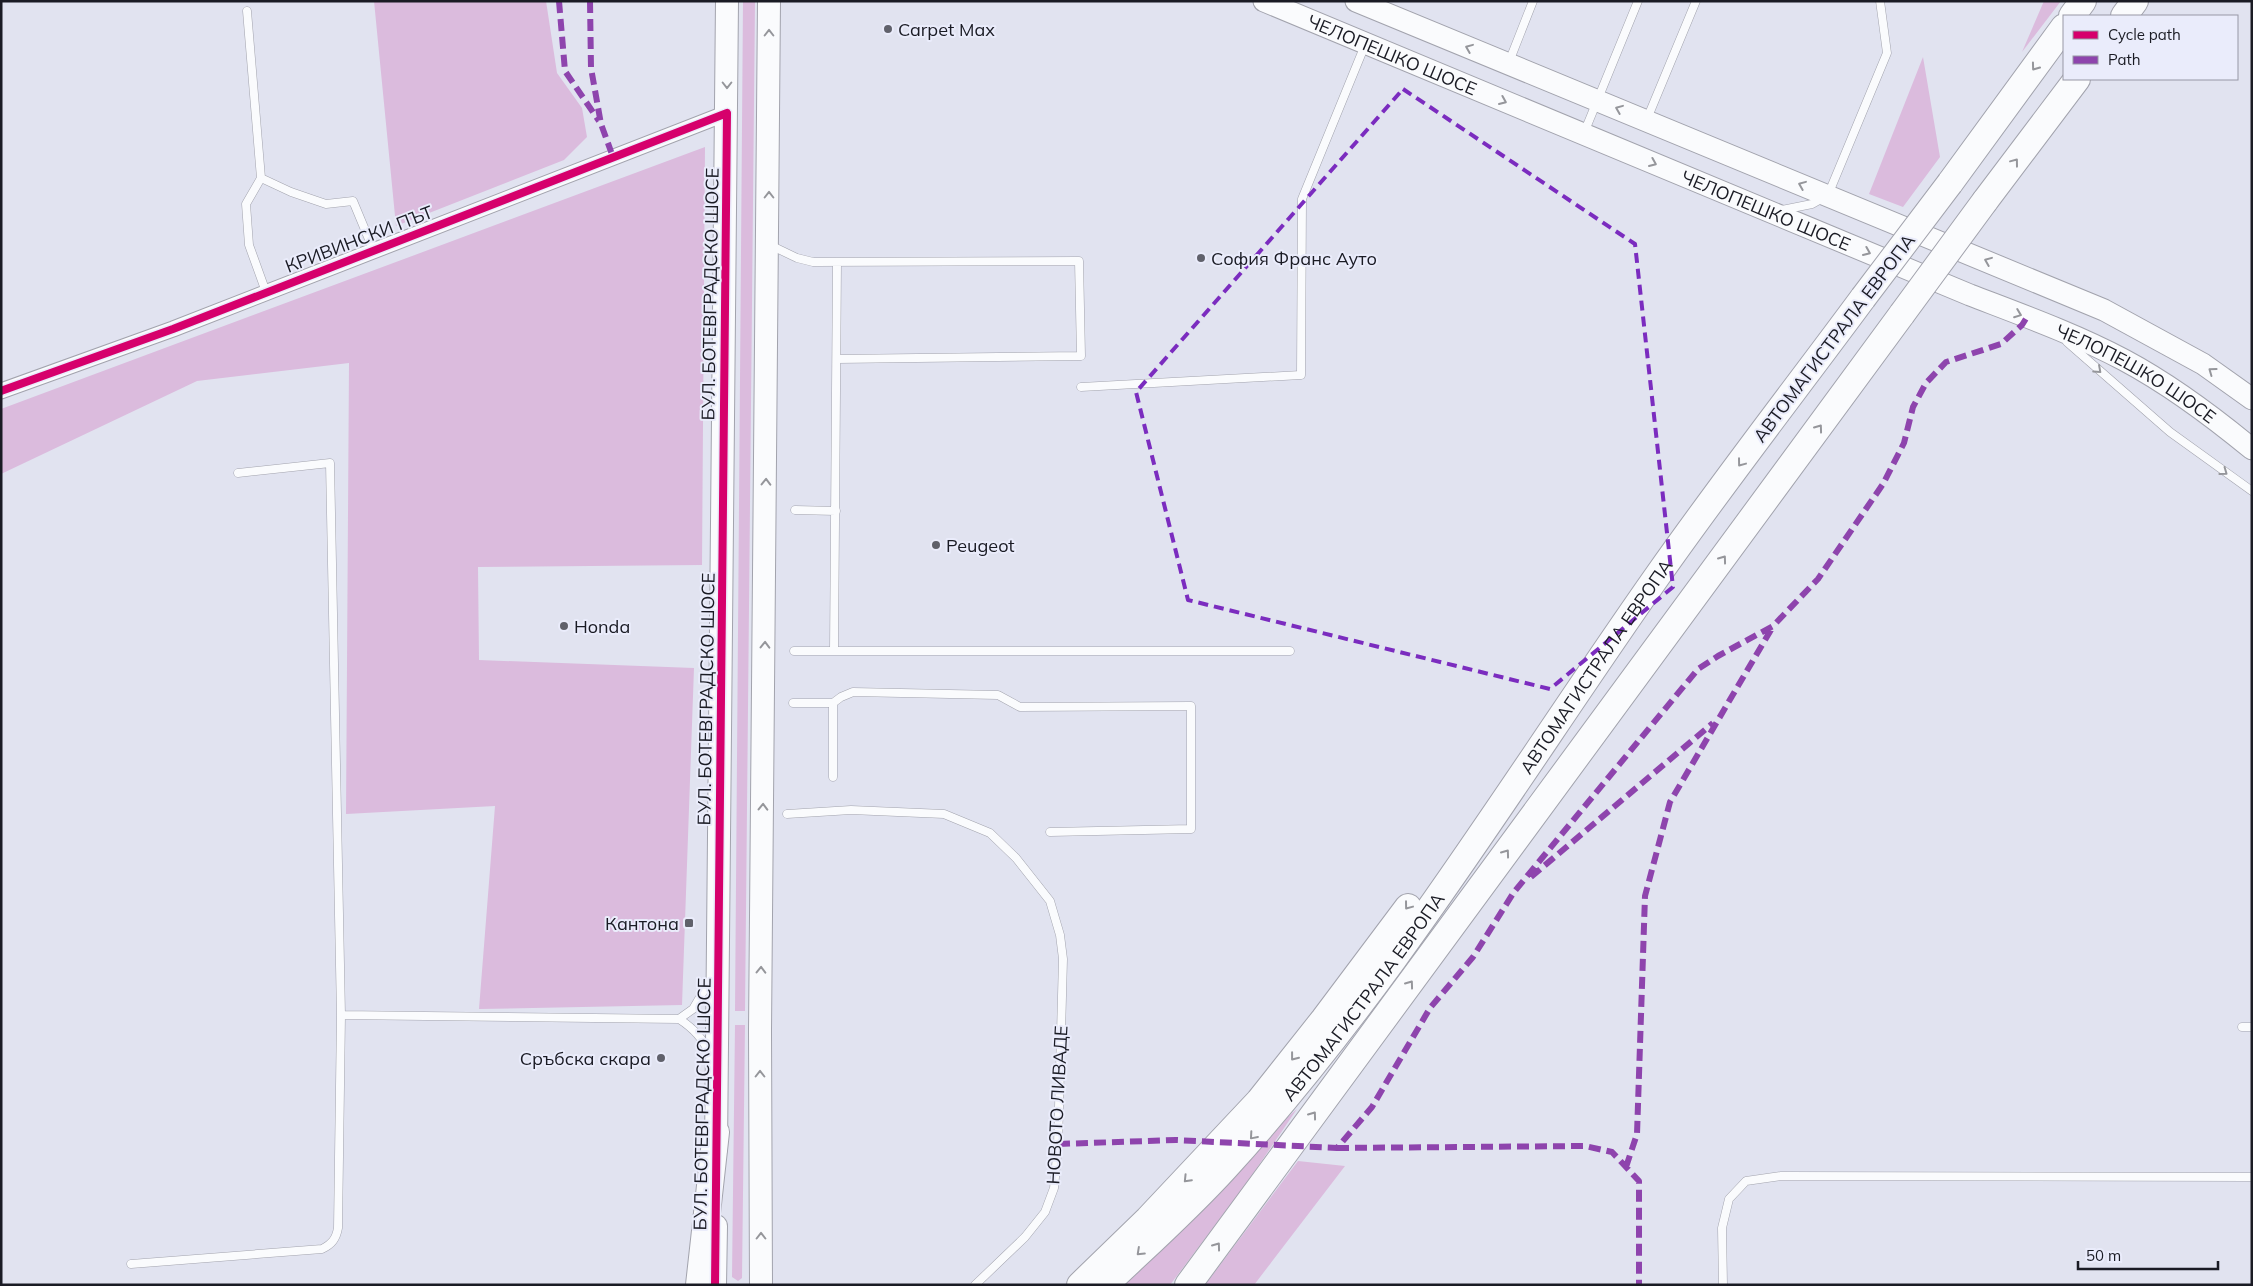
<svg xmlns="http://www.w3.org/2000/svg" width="2253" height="1286" font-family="Mulish,sans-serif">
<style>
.green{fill:#dbbbdd}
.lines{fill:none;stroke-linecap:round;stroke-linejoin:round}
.lane-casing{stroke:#a2a3ad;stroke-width:9}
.street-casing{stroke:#a2a3ad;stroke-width:17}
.secondary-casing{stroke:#a2a3ad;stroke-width:23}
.primary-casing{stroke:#a2a3ad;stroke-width:24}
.highway-casing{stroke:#a2a3ad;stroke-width:28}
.lane{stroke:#fafbfd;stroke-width:8}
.street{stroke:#fafbfd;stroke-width:15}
.secondary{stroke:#fafbfd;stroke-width:21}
.primary{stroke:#fafbfd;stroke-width:22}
.highway{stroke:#fafbfd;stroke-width:26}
.highway-bridge-casing{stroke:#a2a3ad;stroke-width:28;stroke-linecap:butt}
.highway-bridge{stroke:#fafbfd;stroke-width:26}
.quiet{stroke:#8e44ad;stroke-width:6;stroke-dasharray:12 6;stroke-linecap:butt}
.cycleway-casing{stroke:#eaecfb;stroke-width:11}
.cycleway{stroke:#d6006c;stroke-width:8}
.oneway{stroke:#95969b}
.marked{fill:none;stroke:#7b2cbf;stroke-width:4;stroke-dasharray:10 6;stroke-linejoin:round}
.poi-dot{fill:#60616b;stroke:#eaecfb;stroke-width:2}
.labels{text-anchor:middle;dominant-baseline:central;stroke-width:4;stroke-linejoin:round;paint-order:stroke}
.poi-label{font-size:18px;fill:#1a1b24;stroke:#eaecfb;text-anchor:start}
.street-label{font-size:18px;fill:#1a1b24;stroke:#eaecfb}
</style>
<rect width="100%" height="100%" fill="#e1e3f0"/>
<!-- green -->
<path class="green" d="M 374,1 L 546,1 L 557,73 L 582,108 L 587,137 L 564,160 L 396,226 Z
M 743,1 L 755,1 L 745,1011 L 735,1011 Z
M 2044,1 L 2061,1 L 2022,52 Z
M 1923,57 L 1940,157 L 1903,207 L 1869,194 Z
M 705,147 L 702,565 L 478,567 L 479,660 L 694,668 L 682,1005 L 479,1009 L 495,806 L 346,814 L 349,363 L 197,381 L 1,474 L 1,409 Z
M 735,1025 L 745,1025 L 742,1278 L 738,1281 L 732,1277 Z
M 1297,1109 L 1246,1184 L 1170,1285 L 1125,1285 L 1169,1243 L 1267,1135 Z
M 1298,1161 L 1345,1166 L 1254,1285 L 1205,1285 Z"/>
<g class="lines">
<defs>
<path id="lane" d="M 247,11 L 261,178 L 246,204 L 249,245 L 266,292
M 1509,62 L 1533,1
M 1647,119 L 1696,1
M 1584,133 L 1638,1
M 261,178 L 291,192 L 326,204 L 353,201 L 373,249
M 1782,210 L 1812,204 L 1828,195 L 1887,53 L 1880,1
M 770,245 L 797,258 L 813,262 L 1079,261 L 1081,356 L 837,359
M 2067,342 L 2170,432 L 2252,491
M 1081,387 L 1301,375 L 1302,199 L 1365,45
M 795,510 L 836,511
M 794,651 L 1290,651
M 834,651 L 837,262
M 793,703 L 833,703 L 833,777
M 833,703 L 841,697 L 853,692 L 998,695 L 1020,707 L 1191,706 L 1191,829 L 1050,832
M 787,814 L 851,810 L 944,814 L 990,833 L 1016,858 L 1050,901 L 1060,935 L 1063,959 L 1058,1144 L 1054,1188 L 1045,1212 L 1025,1237 L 975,1285
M 341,1015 L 679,1019 C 693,1028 703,1038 709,1053
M 679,1019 L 693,1009 L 710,980
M 2242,1027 L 2252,1027
M 131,1264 L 322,1249 C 332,1244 336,1239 338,1228 L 341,1015 L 330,463 L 238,473
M 1723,1285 L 1722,1228 L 1729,1199 L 1746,1181 L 1781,1176 L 2252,1177"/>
<path id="street" d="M 1,391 L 173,329 L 727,113"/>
<g id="secondary">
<path id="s1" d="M 1264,1 L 1970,295 C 2022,315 2075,334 2124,360 C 2169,384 2212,416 2252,449"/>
<path d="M 1356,1 L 2104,310 L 2203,364 L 2252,399"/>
</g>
<path id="primary" d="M 716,1149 L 727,1
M 715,1285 L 716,1226
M 761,1285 L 760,1031 L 769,1"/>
<g id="highway">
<path d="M 2072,16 L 2083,1"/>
<path d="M 2124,16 L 2135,1"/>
<path d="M 1950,183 L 2064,27"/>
<path d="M 1985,201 L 2077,79"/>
<path d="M 699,1285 L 716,1132"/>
<path d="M 1080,1285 L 1148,1219 L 1259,1101 L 1324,1019 L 1408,907"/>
<path id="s2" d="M 1105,1285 C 1146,1246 1188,1209 1226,1167 C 1391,986 1518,774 1658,575 C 1724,481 1795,390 1863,298"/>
<path d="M 1188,1285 L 1902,314"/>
</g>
</defs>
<!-- lane casing -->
<use href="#lane" class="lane-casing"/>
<!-- street casing -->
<use href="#street" class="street-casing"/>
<!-- secondary casing -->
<use href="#secondary" class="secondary-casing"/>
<!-- primary casing -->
<use href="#primary" class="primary-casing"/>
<!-- highway casing -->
<use href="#highway" class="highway-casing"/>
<!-- lane -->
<use href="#lane" class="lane"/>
<!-- street -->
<use href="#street" class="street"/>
<!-- secondary -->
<use href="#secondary" class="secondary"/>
<!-- primary -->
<use href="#primary" class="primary"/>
<!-- highway -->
<use href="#highway" class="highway"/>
<defs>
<path id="highway-bridge" d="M 1863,298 L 1950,183
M 1902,314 L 1985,201"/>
</defs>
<!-- highway-bridge casing -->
<use href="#highway-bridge" class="highway-bridge-casing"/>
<!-- highway-bridge -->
<use href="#highway-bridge" class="highway-bridge"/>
<!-- quiet -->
<path class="quiet" d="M 559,1 L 565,71 L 599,121
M 590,1 L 591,68 L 601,124 L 613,157
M 1531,877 L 1713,723
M 1058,1144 L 1176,1140 L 1337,1148 L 1372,1107 L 1430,1008 L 1473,957 L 1514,892 L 1698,669 L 1718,656 L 1773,626 L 1818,579 L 1883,484 L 1904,443 L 1913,407 L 1926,383 L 1946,362 L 2001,344 L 2022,325 L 2027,317
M 1337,1148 L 1585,1146 L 1612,1152 L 1639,1181 L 1639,1285
M 1626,1167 L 1637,1134 L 1645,896 L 1670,802 L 1772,628"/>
<defs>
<path id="cycleway" d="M 1,391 L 173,329 L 727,113 L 715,1285"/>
</defs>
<!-- cycleway casing -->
<use href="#cycleway" class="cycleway-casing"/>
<!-- cycleway -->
<use href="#cycleway" class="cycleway"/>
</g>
<!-- one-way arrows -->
<defs><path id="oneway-chevron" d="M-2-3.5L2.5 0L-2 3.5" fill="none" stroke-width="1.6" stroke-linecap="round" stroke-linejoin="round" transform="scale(1.25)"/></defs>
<g class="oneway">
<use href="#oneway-chevron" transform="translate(769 33) rotate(-90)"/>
<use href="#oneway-chevron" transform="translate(1469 48) rotate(-158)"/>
<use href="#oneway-chevron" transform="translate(2035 67) rotate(126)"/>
<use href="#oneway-chevron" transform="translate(727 85) rotate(90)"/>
<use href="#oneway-chevron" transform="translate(1503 101) rotate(23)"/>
<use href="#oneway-chevron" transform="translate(1619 109) rotate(-158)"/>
<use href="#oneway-chevron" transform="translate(2015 162) rotate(-53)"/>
<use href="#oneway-chevron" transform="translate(1653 163) rotate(23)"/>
<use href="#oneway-chevron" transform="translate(1802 185) rotate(-158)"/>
<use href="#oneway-chevron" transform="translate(769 195) rotate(-90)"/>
<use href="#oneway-chevron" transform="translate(1867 252) rotate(23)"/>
<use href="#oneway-chevron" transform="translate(1988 261) rotate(-158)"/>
<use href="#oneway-chevron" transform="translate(2018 314) rotate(21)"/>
<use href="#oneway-chevron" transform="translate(2098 370) rotate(42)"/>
<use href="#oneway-chevron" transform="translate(2212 371) rotate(-144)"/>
<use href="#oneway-chevron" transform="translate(1819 428) rotate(-54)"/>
<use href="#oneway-chevron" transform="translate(1741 463) rotate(127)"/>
<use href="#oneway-chevron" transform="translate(2224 472) rotate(36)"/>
<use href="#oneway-chevron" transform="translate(766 482) rotate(-89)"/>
<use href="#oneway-chevron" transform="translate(1723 559) rotate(-54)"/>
<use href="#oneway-chevron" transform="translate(765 645) rotate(-89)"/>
<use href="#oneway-chevron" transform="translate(763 807) rotate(-89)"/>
<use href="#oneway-chevron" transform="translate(1506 853) rotate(-54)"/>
<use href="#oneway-chevron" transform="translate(1408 906) rotate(127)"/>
<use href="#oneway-chevron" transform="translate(761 970) rotate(-89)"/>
<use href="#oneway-chevron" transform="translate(1410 984) rotate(-54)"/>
<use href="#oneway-chevron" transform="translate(1294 1057) rotate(128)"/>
<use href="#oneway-chevron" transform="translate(760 1074) rotate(-90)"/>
<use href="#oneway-chevron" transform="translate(1313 1115) rotate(-54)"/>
<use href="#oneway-chevron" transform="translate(1253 1136) rotate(131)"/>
<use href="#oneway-chevron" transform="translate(1187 1179) rotate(134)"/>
<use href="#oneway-chevron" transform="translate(761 1236) rotate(-90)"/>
<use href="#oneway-chevron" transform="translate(1217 1246) rotate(-54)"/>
<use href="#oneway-chevron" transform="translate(1140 1252) rotate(137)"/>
</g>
<!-- marked area -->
<path class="marked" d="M 1403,89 L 1635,244 L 1673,587 L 1550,689 L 1188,600 L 1136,392 Z"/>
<!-- markers -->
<g class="poi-dot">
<circle cx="888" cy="29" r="5"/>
<circle cx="1201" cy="258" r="5"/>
<circle cx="936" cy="545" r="5"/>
<circle cx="564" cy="626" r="5"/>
<rect x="684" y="918" width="10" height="10" rx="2.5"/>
<circle cx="661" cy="1058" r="5"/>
</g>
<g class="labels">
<!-- poi labels -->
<g class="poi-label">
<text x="898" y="29">Carpet Max</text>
<text x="1211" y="258">София Франс Ауто</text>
<text x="946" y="545">Peugeot</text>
<text x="574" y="626">Honda</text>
<text x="679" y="923" text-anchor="end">Кантона</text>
<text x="651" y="1058" text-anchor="end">Сръбска скара</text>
</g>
<!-- street labels -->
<g class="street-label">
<text stroke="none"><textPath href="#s1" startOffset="139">ЧЕЛОПЕШКО ШОСЕ</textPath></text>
<text stroke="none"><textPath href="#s1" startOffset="544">ЧЕЛОПЕШКО ШОСЕ</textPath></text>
<text transform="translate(359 239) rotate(-21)">КРИВИНСКИ ПЪТ</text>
<text transform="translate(710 294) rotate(-89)">БУЛ. БОТЕВГРАДСКО ШОСЕ</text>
<text transform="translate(1834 338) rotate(-53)">АВТОМАГИСТРАЛА ЕВРОПА</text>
<text stroke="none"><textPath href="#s1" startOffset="949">ЧЕЛОПЕШКО ШОСЕ</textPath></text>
<text stroke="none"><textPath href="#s2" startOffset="792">АВТОМАГИСТРАЛА ЕВРОПА</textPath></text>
<text transform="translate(706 699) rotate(-89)">БУЛ. БОТЕВГРАДСКО ШОСЕ</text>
<text stroke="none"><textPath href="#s2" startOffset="388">АВТОМАГИСТРАЛА ЕВРОПА</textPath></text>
<text transform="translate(702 1104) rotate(-89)">БУЛ. БОТЕВГРАДСКО ШОСЕ</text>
<text transform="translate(1057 1105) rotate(-87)">НОВОТО ЛИВАДЕ</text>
</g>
</g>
<!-- border -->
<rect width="2253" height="1286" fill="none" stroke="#1a1b24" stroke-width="5"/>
<!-- legend -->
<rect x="2063" y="15" width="175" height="65" fill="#eaecfb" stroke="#9798a5"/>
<rect x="2073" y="31" width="25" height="8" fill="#d6006c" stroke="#9798a5"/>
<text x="2108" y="40" font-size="15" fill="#1a1b24">Cycle path</text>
<rect x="2073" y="56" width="25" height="8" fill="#8e44ad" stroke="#9798a5"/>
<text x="2108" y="65" font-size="15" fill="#1a1b24">Path</text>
<!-- scale -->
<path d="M2078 1261v8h140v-8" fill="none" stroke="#1a1b24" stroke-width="2.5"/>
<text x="2086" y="1261" font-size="15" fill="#1a1b24" stroke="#eaecfb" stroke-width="4" paint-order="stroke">50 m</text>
</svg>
